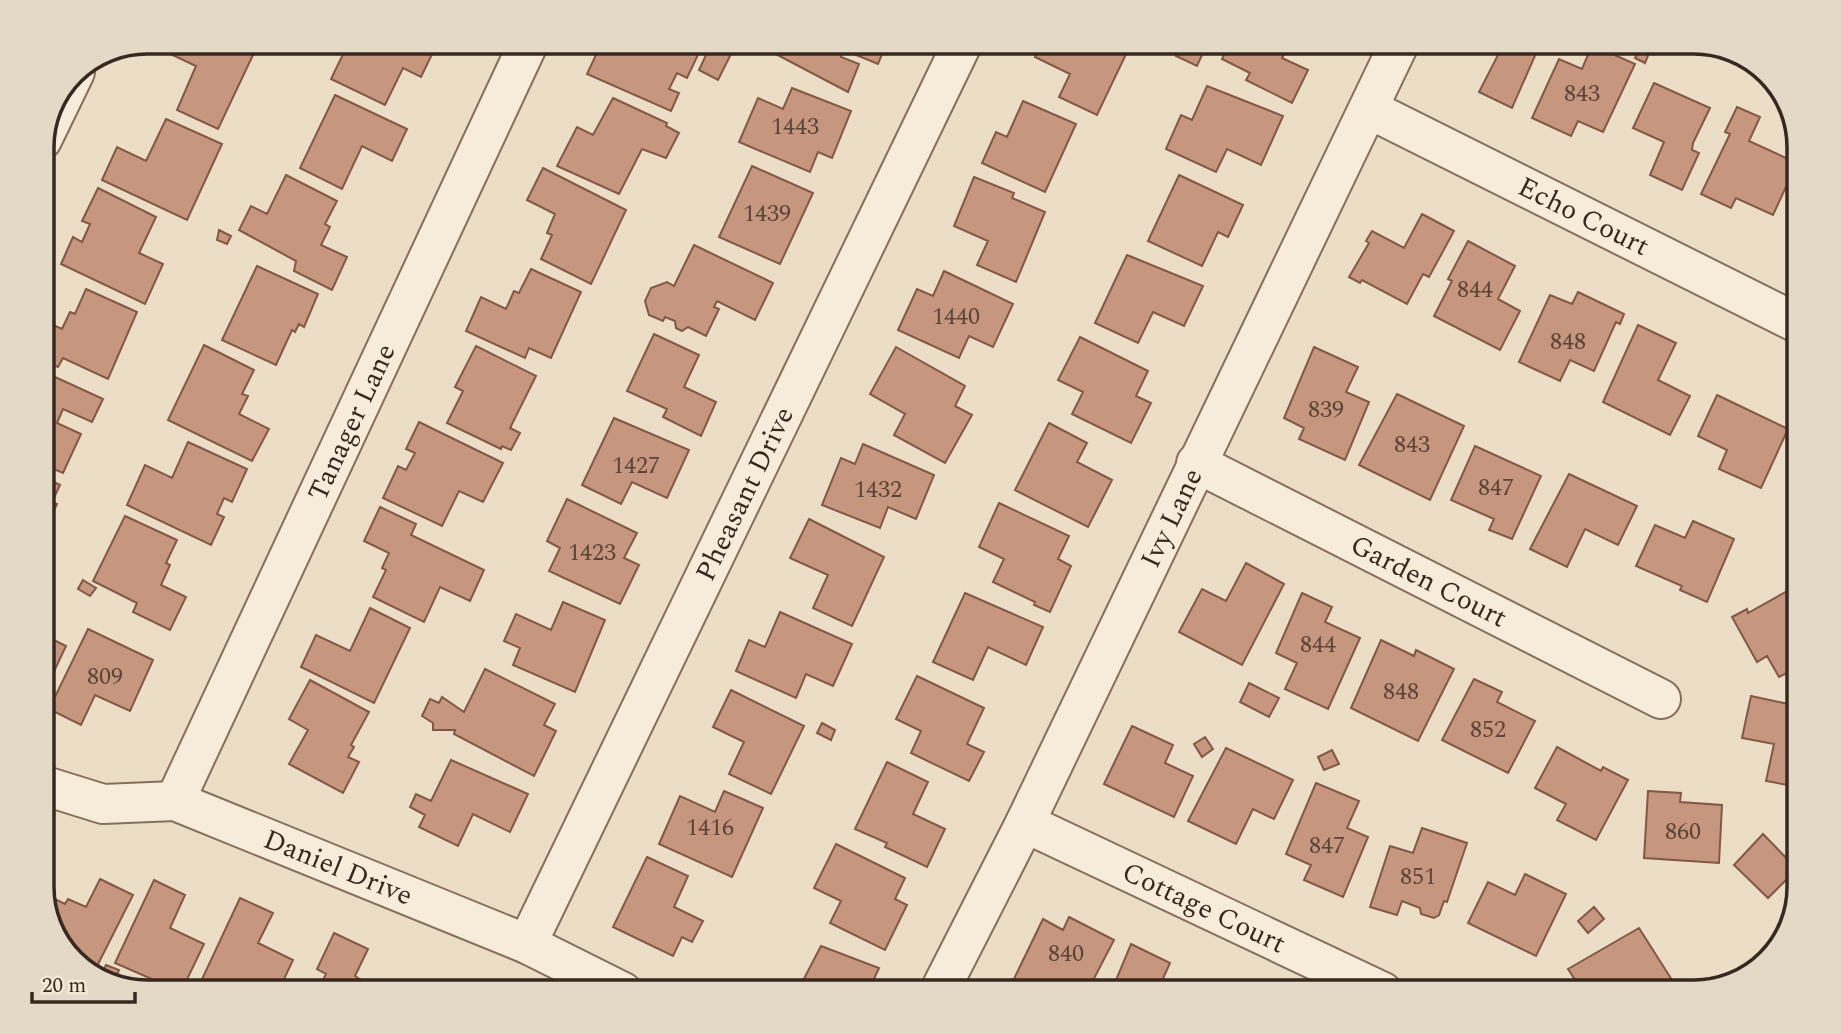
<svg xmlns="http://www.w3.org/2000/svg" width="1841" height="1034" font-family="Spectral,serif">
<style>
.building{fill:#c7967e;stroke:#835844;stroke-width:2}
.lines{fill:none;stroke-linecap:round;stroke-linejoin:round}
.minor-casing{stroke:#856f5d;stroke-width:42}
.minor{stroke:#f7ebd9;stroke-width:38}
.labels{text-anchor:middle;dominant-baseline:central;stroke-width:6;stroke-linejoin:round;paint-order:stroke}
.number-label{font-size:24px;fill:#5b4438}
.street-label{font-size:28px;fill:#372920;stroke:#f3e8d5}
.rim{fill:none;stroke:#372920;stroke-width:3.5}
</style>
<rect width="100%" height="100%" fill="#ebddc6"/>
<!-- building -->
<path class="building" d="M 168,42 L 226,42 L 253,55 L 218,129 L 177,110 L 196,66 L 164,51 Z
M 363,42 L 438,42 L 421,77 L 403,68 L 385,105 L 331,79 L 346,48 L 355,52 Z
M 602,42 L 614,47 L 616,42 L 704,42 L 687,78 L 677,73 L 669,89 L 679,93 L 671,111 L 587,74 Z
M 712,42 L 733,50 L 718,80 L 699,70 Z
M 771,42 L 887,42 L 878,64 L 844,50 L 841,57 L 859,64 L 848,92 L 768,50 Z
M 1042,42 L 1118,42 L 1129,48 L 1097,115 L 1059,97 L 1070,74 L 1035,57 Z
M 1182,42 L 1208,42 L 1197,66 L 1176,56 Z
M 1230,42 L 1290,43 L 1282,58 L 1308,70 L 1292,103 L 1246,80 L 1250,73 L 1222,59 Z
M 1473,42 L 1541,42 L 1512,108 L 1479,92 L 1498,55 Z
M 1642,44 L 1651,48 L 1645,63 L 1635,58 Z
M 1592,45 L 1635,64 L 1603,132 L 1578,121 L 1571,136 L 1532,118 L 1559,59 L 1582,69 Z
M 1654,83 L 1710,108 L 1693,143 L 1692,150 L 1699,153 L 1682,190 L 1650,175 L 1664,142 L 1633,128 Z
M 1207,86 L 1283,116 L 1261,165 L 1227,149 L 1216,172 L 1166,149 L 1181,115 L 1192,120 Z
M 792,88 L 851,111 L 832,158 L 818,152 L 810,172 L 739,142 L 758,98 L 783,109 Z
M 335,95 L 407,129 L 392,161 L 362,146 L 342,189 L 300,168 Z
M 613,98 L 667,123 L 666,126 L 679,133 L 666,158 L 642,149 L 619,194 L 557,166 L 577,127 L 593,135 Z
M 1023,101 L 1076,124 L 1045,192 L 982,163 L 996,132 L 1007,137 Z
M 1737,107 L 1760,117 L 1749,141 L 1797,163 L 1773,215 L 1736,198 L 1731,208 L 1701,194 L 1730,134 L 1725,132 Z
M 166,119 L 222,144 L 187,220 L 102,180 L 117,147 L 146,161 Z
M 752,166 L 813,193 L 780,264 L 719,237 Z
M 543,168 L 626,210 L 591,284 L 541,259 L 552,235 L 547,233 L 555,214 L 527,200 Z
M 286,175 L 337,201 L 325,224 L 330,227 L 321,245 L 347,257 L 332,290 L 294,271 L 296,261 L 239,230 L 251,206 L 267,214 Z
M 1179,175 L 1243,205 L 1228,237 L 1218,232 L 1202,266 L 1148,241 Z
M 974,177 L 1014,193 L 1012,198 L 1045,212 L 1016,282 L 977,265 L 988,241 L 954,226 Z
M 98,188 L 156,217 L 139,253 L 163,264 L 145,304 L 61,264 L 73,237 L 82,242 L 90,224 L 82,221 Z
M 1422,214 L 1454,231 L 1429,277 L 1423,274 L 1407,304 L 1362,280 L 1360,283 L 1349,277 L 1369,243 L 1366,241 L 1372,231 L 1404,248 Z
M 219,230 L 231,236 L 227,244 L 217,240 Z
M 1468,241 L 1515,266 L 1498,299 L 1520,311 L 1500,350 L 1434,316 L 1452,281 L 1448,279 Z
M 694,245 L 773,283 L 755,320 L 717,301 L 714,307 L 719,309 L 706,336 L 688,327 L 682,331 L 676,328 L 675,321 L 665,317 L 663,321 L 649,315 L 645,301 L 651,288 L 667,282 L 674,286 Z
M 1127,255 L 1203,286 L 1184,326 L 1153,312 L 1138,343 L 1095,323 Z
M 257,266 L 318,294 L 304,327 L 299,324 L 295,332 L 292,330 L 276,365 L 222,340 Z
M 531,269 L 581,292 L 551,358 L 529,348 L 525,358 L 466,331 L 481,297 L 506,309 L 514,291 L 519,293 Z
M 944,271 L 1013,304 L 993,347 L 969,336 L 959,358 L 898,330 L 917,289 L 933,296 Z
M 86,289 L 137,312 L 108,379 L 63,358 L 58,367 L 42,360 L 42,320 L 62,329 L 70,312 L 75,314 Z
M 1578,292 L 1624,314 L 1620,324 L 1616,322 L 1594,371 L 1570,360 L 1560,381 L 1519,362 L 1550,295 L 1572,304 Z
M 1638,325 L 1676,343 L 1658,380 L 1690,396 L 1670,435 L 1603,402 Z
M 654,334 L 699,355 L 684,387 L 716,402 L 701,436 L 663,417 L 667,409 L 627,391 Z
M 1080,337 L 1148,371 L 1136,396 L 1151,403 L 1131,443 L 1072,414 L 1083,392 L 1058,380 Z
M 204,345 L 254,370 L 242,394 L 248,396 L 239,414 L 269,429 L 252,461 L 168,420 Z
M 476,346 L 536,376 L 510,428 L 520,433 L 511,450 L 502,446 L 501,449 L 447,423 L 463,391 L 455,387 Z
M 896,347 L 965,386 L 955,406 L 972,415 L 945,463 L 894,435 L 905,414 L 870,394 Z
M 1314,347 L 1358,367 L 1346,392 L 1369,402 L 1345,460 L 1299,439 L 1304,428 L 1284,418 Z
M 42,371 L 103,399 L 92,422 L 63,409 L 57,423 L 81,434 L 63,473 L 42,464 Z
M 1397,394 L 1464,426 L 1430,500 L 1359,465 Z
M 1717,395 L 1788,429 L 1761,488 L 1719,469 L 1727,450 L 1698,436 Z
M 614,418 L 689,450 L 667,498 L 632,482 L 621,504 L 582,485 Z
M 419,422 L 503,463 L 483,502 L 459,491 L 442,526 L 383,498 L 398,466 L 406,470 L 415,453 L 406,449 Z
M 1049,423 L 1087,443 L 1077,462 L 1112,480 L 1088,527 L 1015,490 Z
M 188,442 L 247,469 L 232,502 L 224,498 L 217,514 L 224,517 L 211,545 L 127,505 L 145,465 L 172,478 Z
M 863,444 L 934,475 L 916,519 L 888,507 L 880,528 L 822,505 L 841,458 L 855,464 Z
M 1475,446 L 1541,476 L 1512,539 L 1489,530 L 1494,519 L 1451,500 Z
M 1569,474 L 1637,506 L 1618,545 L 1585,529 L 1567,567 L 1530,549 Z
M 42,476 L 60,485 L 52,502 L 57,504 L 42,536 Z
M 567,499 L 637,533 L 624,558 L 639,565 L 620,604 L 549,571 L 560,548 L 547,541 Z
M 999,503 L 1069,536 L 1058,559 L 1071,566 L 1050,612 L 1034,605 L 1035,602 L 993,582 L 1004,559 L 979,547 Z
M 380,507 L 416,524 L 411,535 L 484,570 L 470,601 L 440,587 L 424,622 L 373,597 L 386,570 L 382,568 L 389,553 L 364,541 Z
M 125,516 L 177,540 L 166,563 L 170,565 L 161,585 L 186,597 L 170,630 L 133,612 L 137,603 L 93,581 Z
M 809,519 L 884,557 L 852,626 L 813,608 L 828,575 L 790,558 Z
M 1693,521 L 1734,539 L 1707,602 L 1680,590 L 1682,586 L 1636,566 L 1655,525 L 1685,538 Z
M 1246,563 L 1284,584 L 1242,665 L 1179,632 L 1202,589 L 1226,601 Z
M 83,580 L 96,588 L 90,596 L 78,589 Z
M 1789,590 L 1799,608 L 1799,667 L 1779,677 L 1767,656 L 1757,662 L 1732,617 L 1747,609 L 1748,613 Z
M 965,593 L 1043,627 L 1026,665 L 988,647 L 973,680 L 933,662 Z
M 1302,593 L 1332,607 L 1325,622 L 1360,638 L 1328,709 L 1285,689 L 1297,663 L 1276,653 Z
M 563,602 L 605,620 L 575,692 L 513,665 L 520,648 L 504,641 L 516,614 L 551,630 Z
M 370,608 L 410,628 L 374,703 L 301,667 L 316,635 L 350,651 Z
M 780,612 L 852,644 L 833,686 L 806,674 L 796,698 L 736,671 L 749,640 L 765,647 Z
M 88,629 L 153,660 L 130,711 L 95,695 L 81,725 L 49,709 Z
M 42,634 L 66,646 L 42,697 Z
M 1381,640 L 1414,656 L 1416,650 L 1454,669 L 1418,741 L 1351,708 Z
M 485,669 L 555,704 L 544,725 L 556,731 L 534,776 L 454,734 L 455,730 L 433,730 L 433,723 L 422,716 L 430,699 L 439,703 L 442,697 L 464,712 Z
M 917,676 L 984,708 L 967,744 L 984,752 L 969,781 L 911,753 L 921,731 L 896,719 Z
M 1474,679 L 1502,692 L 1497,702 L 1535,721 L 1508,773 L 1442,740 Z
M 310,680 L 369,712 L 351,745 L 354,747 L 348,757 L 359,762 L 343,793 L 289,764 L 308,730 L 289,719 Z
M 1249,683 L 1279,698 L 1269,717 L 1240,702 Z
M 731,690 L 804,726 L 771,794 L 729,774 L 744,742 L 713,727 Z
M 1751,696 L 1793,705 L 1792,708 L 1799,710 L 1799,787 L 1766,781 L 1774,744 L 1742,738 Z
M 822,723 L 835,730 L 831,740 L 817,733 Z
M 1132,726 L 1173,745 L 1165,763 L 1193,776 L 1174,817 L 1104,784 Z
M 1205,737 L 1213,749 L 1202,757 L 1194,744 Z
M 1557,747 L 1601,771 L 1603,767 L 1628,780 L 1596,840 L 1557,820 L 1566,804 L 1535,788 Z
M 1226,748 L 1293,780 L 1274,819 L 1253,809 L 1236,844 L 1188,821 Z
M 1332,750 L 1339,764 L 1324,770 L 1318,757 Z
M 451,760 L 528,794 L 510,832 L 473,814 L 458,846 L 419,827 L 425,815 L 410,807 L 416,794 L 431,801 Z
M 887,762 L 928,782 L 913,814 L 945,829 L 927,867 L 885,847 L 887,843 L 855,829 Z
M 1316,783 L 1359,801 L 1347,828 L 1368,837 L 1343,897 L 1304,880 L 1311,865 L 1286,854 Z
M 724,791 L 763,808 L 732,877 L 659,844 L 680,796 L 715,812 Z
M 1648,791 L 1681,793 L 1680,802 L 1722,805 L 1719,863 L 1644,858 Z
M 1422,828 L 1467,843 L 1447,902 L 1444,901 L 1439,915 L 1434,918 L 1421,914 L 1420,908 L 1402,901 L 1397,915 L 1370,907 L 1390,846 L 1413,853 Z
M 1763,834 L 1797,869 L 1768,898 L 1734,865 Z
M 836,844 L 905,878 L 895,899 L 907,905 L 885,950 L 830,923 L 841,901 L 814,888 Z
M 647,857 L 688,876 L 674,907 L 703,921 L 692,942 L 682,937 L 673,956 L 613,927 Z
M 1525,874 L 1566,894 L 1536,956 L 1468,923 L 1488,882 L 1515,895 Z
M 100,879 L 133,895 L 92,976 L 59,945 L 42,893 L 65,904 L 68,899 L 86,907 Z
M 154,880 L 185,895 L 170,928 L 204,944 L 181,992 L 115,963 Z
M 240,898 L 273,913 L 258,943 L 293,960 L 278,992 L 196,992 Z
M 1594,907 L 1604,919 L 1588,933 L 1578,921 Z
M 1069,917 L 1114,940 L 1087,992 L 1077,992 L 1064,986 L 1061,992 L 1014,992 L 1009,989 L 1043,919 L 1063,930 Z
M 1639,928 L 1679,991 L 1622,992 L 1618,987 L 1610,992 L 1583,992 L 1568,969 Z
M 334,933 L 368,949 L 355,976 L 380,992 L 317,992 L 326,974 L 317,969 Z
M 1131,944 L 1170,963 L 1157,992 L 1111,992 Z
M 821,946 L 879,968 L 868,992 L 797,992 Z
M 106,965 L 119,970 L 113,983 L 99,979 Z"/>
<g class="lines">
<defs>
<g id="minor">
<path id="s1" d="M 1369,109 L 1799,324"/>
<path d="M 42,140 L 75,72"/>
<path id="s2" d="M 1196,463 L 1661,699"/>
<path id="s3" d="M 42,785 L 103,804 L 175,801 L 527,944 L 623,992"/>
<path id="s4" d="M 175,801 L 529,42"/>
<path id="s5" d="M 1025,823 L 1383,992"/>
<path id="s6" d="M 527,944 L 963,42"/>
<path id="s7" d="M 939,992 L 1025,823 L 1400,42"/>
</g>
</defs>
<!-- minor casing -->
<use href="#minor" class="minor-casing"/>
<!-- minor -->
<use href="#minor" class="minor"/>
</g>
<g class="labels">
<!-- number labels -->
<g class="number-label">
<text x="1582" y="94">843</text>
<text x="795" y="127">1443</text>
<text x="767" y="214">1439</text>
<text x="1475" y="290">844</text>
<text x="956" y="317">1440</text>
<text x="1568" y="342">848</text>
<text x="1326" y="410">839</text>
<text x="1412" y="445">843</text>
<text x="636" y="466">1427</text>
<text x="1496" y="488">847</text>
<text x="878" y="490">1432</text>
<text x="592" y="553">1423</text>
<text x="1318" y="645">844</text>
<text x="105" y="677">809</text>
<text x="1401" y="692">848</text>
<text x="1488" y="730">852</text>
<text x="710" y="828">1416</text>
<text x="1683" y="832">860</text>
<text x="1327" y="846">847</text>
<text x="1418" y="877">851</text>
<text x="1066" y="954">840</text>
</g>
<!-- street labels -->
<g class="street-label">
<text stroke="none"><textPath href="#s1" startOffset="240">Echo Court</textPath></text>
<text stroke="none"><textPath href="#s4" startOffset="418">Tanager Lane</textPath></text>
<text stroke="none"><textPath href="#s6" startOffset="500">Pheasant Drive</textPath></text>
<text stroke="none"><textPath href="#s7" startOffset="528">Ivy Lane</textPath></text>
<text stroke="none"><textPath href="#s2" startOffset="261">Garden Court</textPath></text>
<text stroke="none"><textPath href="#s3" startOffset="312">Daniel Drive</textPath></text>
<text stroke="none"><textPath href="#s5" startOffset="198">Cottage Court</textPath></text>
</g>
</g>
<!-- crop -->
<path d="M0 0H1841V1034H0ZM147 54H1694A93 93 0 0 1 1787 147V887A93 93 0 0 1 1694 980H147A93 93 0 0 1 54 887V147A93 93 0 0 1 147 54Z" fill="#e4d9c7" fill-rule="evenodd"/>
<path class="rim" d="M147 54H1694A93 93 0 0 1 1787 147V887A93 93 0 0 1 1694 980H147A93 93 0 0 1 54 887V147A93 93 0 0 1 147 54Z"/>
<!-- scale -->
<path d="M32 992v10h103v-10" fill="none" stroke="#372920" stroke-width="3.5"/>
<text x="42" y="992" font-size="21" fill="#372920" stroke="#f3e8d5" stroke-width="5" paint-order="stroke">20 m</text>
</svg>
